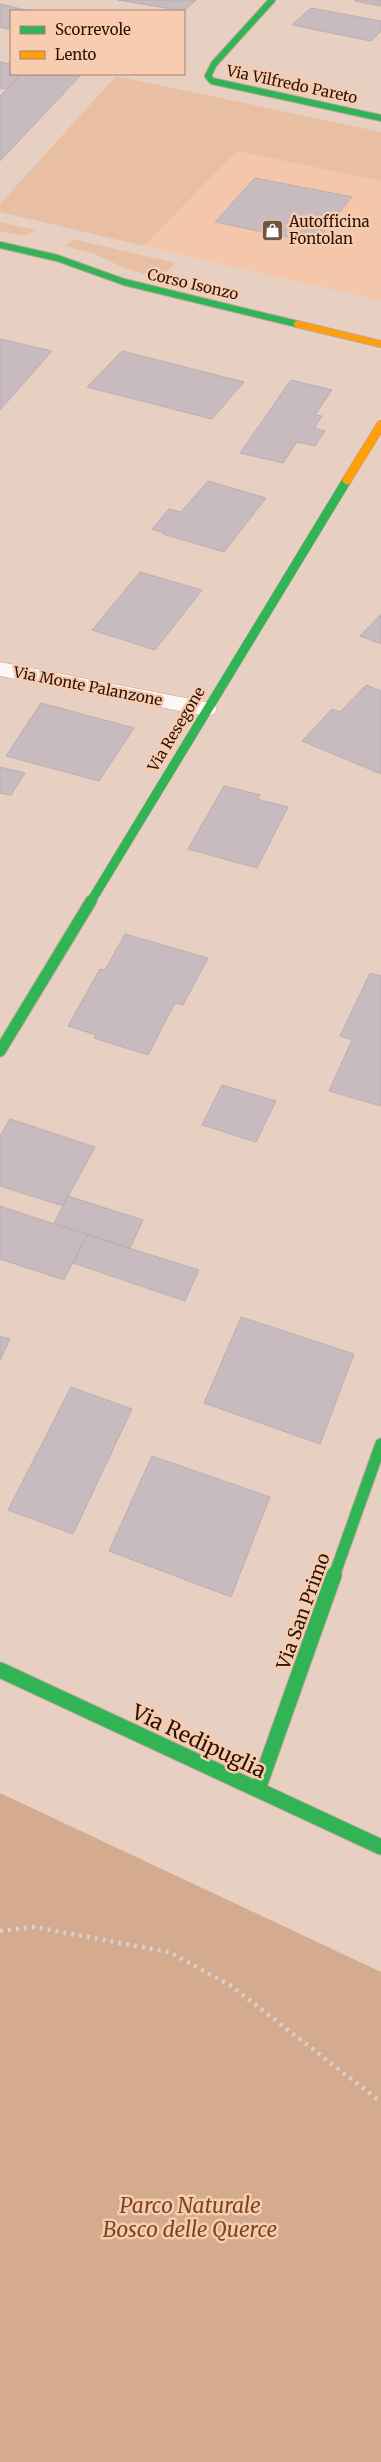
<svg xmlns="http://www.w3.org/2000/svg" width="381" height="2462" font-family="Merriweather,serif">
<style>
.built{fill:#f4c7aa}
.green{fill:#e9bfa4}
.forest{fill:#d5ab90}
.building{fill:#c8bbbf;stroke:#baadb3}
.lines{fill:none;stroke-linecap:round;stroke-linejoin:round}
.street-casing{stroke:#bba494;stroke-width:1}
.fast-far3-casing{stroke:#bba494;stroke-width:8}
.fast-far2-casing{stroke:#bba494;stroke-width:10}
.fast-far1-casing{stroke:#bba494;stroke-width:13}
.fast-casing{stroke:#bba494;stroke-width:17}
.slow-far1-casing{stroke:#bba494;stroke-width:8}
.slow-casing{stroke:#bba494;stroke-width:10}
.path{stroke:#d8d0cb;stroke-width:4.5;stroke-dasharray:3 5;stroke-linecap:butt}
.street{fill:#fbf8f6;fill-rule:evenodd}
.fast-far3{stroke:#30b455;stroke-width:6}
.fast-far2{stroke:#30b455;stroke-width:9}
.fast-far1{stroke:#30b455;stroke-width:11}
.fast{stroke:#30b455;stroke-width:15}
.slow-far1{stroke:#ff9f0a;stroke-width:6}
.slow{stroke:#ff9f0a;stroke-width:9}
.labels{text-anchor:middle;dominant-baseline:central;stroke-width:5;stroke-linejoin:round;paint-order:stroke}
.far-street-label{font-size:15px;fill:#2d1302;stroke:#f7ccb1}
.far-poi-label{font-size:15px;fill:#2d1302;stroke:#f7ccb1;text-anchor:start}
.street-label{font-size:18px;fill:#2d1302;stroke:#f7ccb1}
.near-street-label{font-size:21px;fill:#2d1302;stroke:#f7ccb1}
.near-park-label{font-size:21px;font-style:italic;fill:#7e461d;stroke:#f7ccb1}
</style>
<rect width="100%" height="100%" fill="#e7d0c1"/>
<!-- built -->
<path class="built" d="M 237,151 L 381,181 L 381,301 L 144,246 Z"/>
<!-- green -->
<path class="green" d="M 116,76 L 381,132 L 381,181 L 237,151 L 144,246 L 0,212 L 0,204 Z
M 0,222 L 35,230 C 25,239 13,234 0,231 Z
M 73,239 L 175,263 L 160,279 L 122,267 L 95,254 L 65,246 Z"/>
<!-- forest -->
<path class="forest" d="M 0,1793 L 381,1972 L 381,2462 L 0,2462 Z"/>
<!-- building -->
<path class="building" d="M 118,0 L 196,0 L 184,11 Z
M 356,0 L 381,0 L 381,6 L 355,1 Z
M 0,4 L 30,11 L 11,11 L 11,30 L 0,27 Z
M 311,8 L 381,21 L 381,31 L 371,41 L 292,25 Z
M 0,62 L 11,64 L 11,74 L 22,74 L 6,89 L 0,88 Z
M 22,74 L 80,76 L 0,161 L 0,96 Z
M 255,178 L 352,197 L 315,243 L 215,222 Z
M 0,339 L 52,351 L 0,410 Z
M 122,351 L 244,382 L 212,419 L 87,387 Z
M 291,380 L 332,390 L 315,415 L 322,416 L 314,428 L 325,431 L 315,446 L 297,442 L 283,463 L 240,453 Z
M 208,481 L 266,498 L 224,552 L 163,534 L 164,533 L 152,529 L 169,509 L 181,512 Z
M 140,572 L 202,590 L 155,650 L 92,630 Z
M 381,614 L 381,644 L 360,636 Z
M 366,685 L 381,691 L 381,774 L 302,741 L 332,709 L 340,712 Z
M 41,703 L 134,728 L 99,781 L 6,756 Z
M 0,767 L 25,773 L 11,795 L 0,793 Z
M 224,786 L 260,795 L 257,799 L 288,807 L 257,868 L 188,849 Z
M 125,934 L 208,958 L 183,1005 L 175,1003 L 148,1055 L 94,1038 L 96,1035 L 68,1026 L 100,969 L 105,970 Z
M 370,973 L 381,976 L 381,1106 L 329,1091 L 352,1040 L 340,1036 Z
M 222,1085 L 276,1101 L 256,1142 L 202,1125 Z
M 10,1119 L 95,1147 L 63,1206 L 0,1186 L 0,1136 Z
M 68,1196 L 143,1220 L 130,1248 L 54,1223 Z
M 0,1206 L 87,1235 L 64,1280 L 0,1259 Z
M 87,1235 L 199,1270 L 185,1301 L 73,1263 Z
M 241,1317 L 354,1354 L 320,1444 L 204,1403 Z
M 0,1336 L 10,1339 L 0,1360 Z
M 71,1387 L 132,1409 L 73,1534 L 8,1510 Z
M 152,1456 L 270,1497 L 231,1597 L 109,1551 Z"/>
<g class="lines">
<defs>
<path id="street" d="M 0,662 L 206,702 L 214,704 L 217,709 L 214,714 L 206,716 L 0,676 Z"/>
<path id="fast-far3" d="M 272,0 L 214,64 L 208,76 L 212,81 L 381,118
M 0,245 L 57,258 L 124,282 L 297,324"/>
<path id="fast-far2" d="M 90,903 L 347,480"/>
<path id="fast-far1" d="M 0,1051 L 91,901
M 334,1576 L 381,1444"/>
<path id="fast" d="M 0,1670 L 381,1847
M 258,1789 L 334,1575"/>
<path id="slow-far1" d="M 297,324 L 381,344"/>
<path id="slow" d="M 347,480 L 381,425"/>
</defs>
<!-- street casing -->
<use href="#street" class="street-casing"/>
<!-- fast-far3 casing -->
<use href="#fast-far3" class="fast-far3-casing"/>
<!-- fast-far2 casing -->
<use href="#fast-far2" class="fast-far2-casing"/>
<!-- fast-far1 casing -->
<use href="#fast-far1" class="fast-far1-casing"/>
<!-- fast casing -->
<use href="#fast" class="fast-casing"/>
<!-- slow-far1 casing -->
<use href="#slow-far1" class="slow-far1-casing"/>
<!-- slow casing -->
<use href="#slow" class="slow-casing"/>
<!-- path -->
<path class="path" d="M 0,1767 L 381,1945
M 0,1931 L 34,1927 L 169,1952 L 230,1985 L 381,2102"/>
<!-- street -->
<use href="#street" class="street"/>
<!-- fast-far3 -->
<use href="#fast-far3" class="fast-far3"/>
<!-- fast-far2 -->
<use href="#fast-far2" class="fast-far2"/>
<!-- fast-far1 -->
<use href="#fast-far1" class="fast-far1"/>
<!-- fast -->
<use href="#fast" class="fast"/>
<!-- slow-far1 -->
<use href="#slow-far1" class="slow-far1"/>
<!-- slow -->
<use href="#slow" class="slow"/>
</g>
<!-- icons -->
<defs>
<symbol id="shop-square" viewBox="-11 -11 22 22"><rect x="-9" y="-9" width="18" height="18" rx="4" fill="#6e5545" stroke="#f7ccb1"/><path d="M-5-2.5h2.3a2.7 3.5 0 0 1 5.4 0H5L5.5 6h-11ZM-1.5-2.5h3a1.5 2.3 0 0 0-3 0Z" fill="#fff"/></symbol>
</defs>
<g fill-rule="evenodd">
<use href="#shop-square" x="260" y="218" width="25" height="25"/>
</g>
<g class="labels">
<!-- far-street labels -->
<g class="far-street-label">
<text transform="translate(292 84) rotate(12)">Via Vilfredo Pareto</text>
<text transform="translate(193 284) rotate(13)">Corso Isonzo</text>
<text transform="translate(88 686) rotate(11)">Via Monte Palanzone</text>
<text transform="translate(176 729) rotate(-59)">Via Resegone</text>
</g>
<!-- far-poi labels -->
<g class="far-poi-label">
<text x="289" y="221">Autofficina<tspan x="289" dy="17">Fontolan</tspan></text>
</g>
<!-- street labels -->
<g class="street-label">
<text transform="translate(303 1611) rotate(-70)">Via San Primo</text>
</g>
<!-- near-street labels -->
<g class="near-street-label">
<text transform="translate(199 1741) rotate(25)">Via Redipuglia</text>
</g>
<!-- near-park labels -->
<g class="near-park-label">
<text x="190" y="2205">Parco Naturale<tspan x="190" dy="24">Bosco delle Querce</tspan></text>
</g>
</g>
<!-- legend -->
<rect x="10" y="10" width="175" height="65" fill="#f7ccb1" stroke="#a6826b"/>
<rect x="20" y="26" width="25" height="8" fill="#30b455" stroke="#a6826b"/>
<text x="55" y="35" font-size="15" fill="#2d1302">Scorrevole</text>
<rect x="20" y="51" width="25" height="8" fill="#ff9f0a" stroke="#a6826b"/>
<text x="55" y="60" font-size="15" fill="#2d1302">Lento</text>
</svg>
